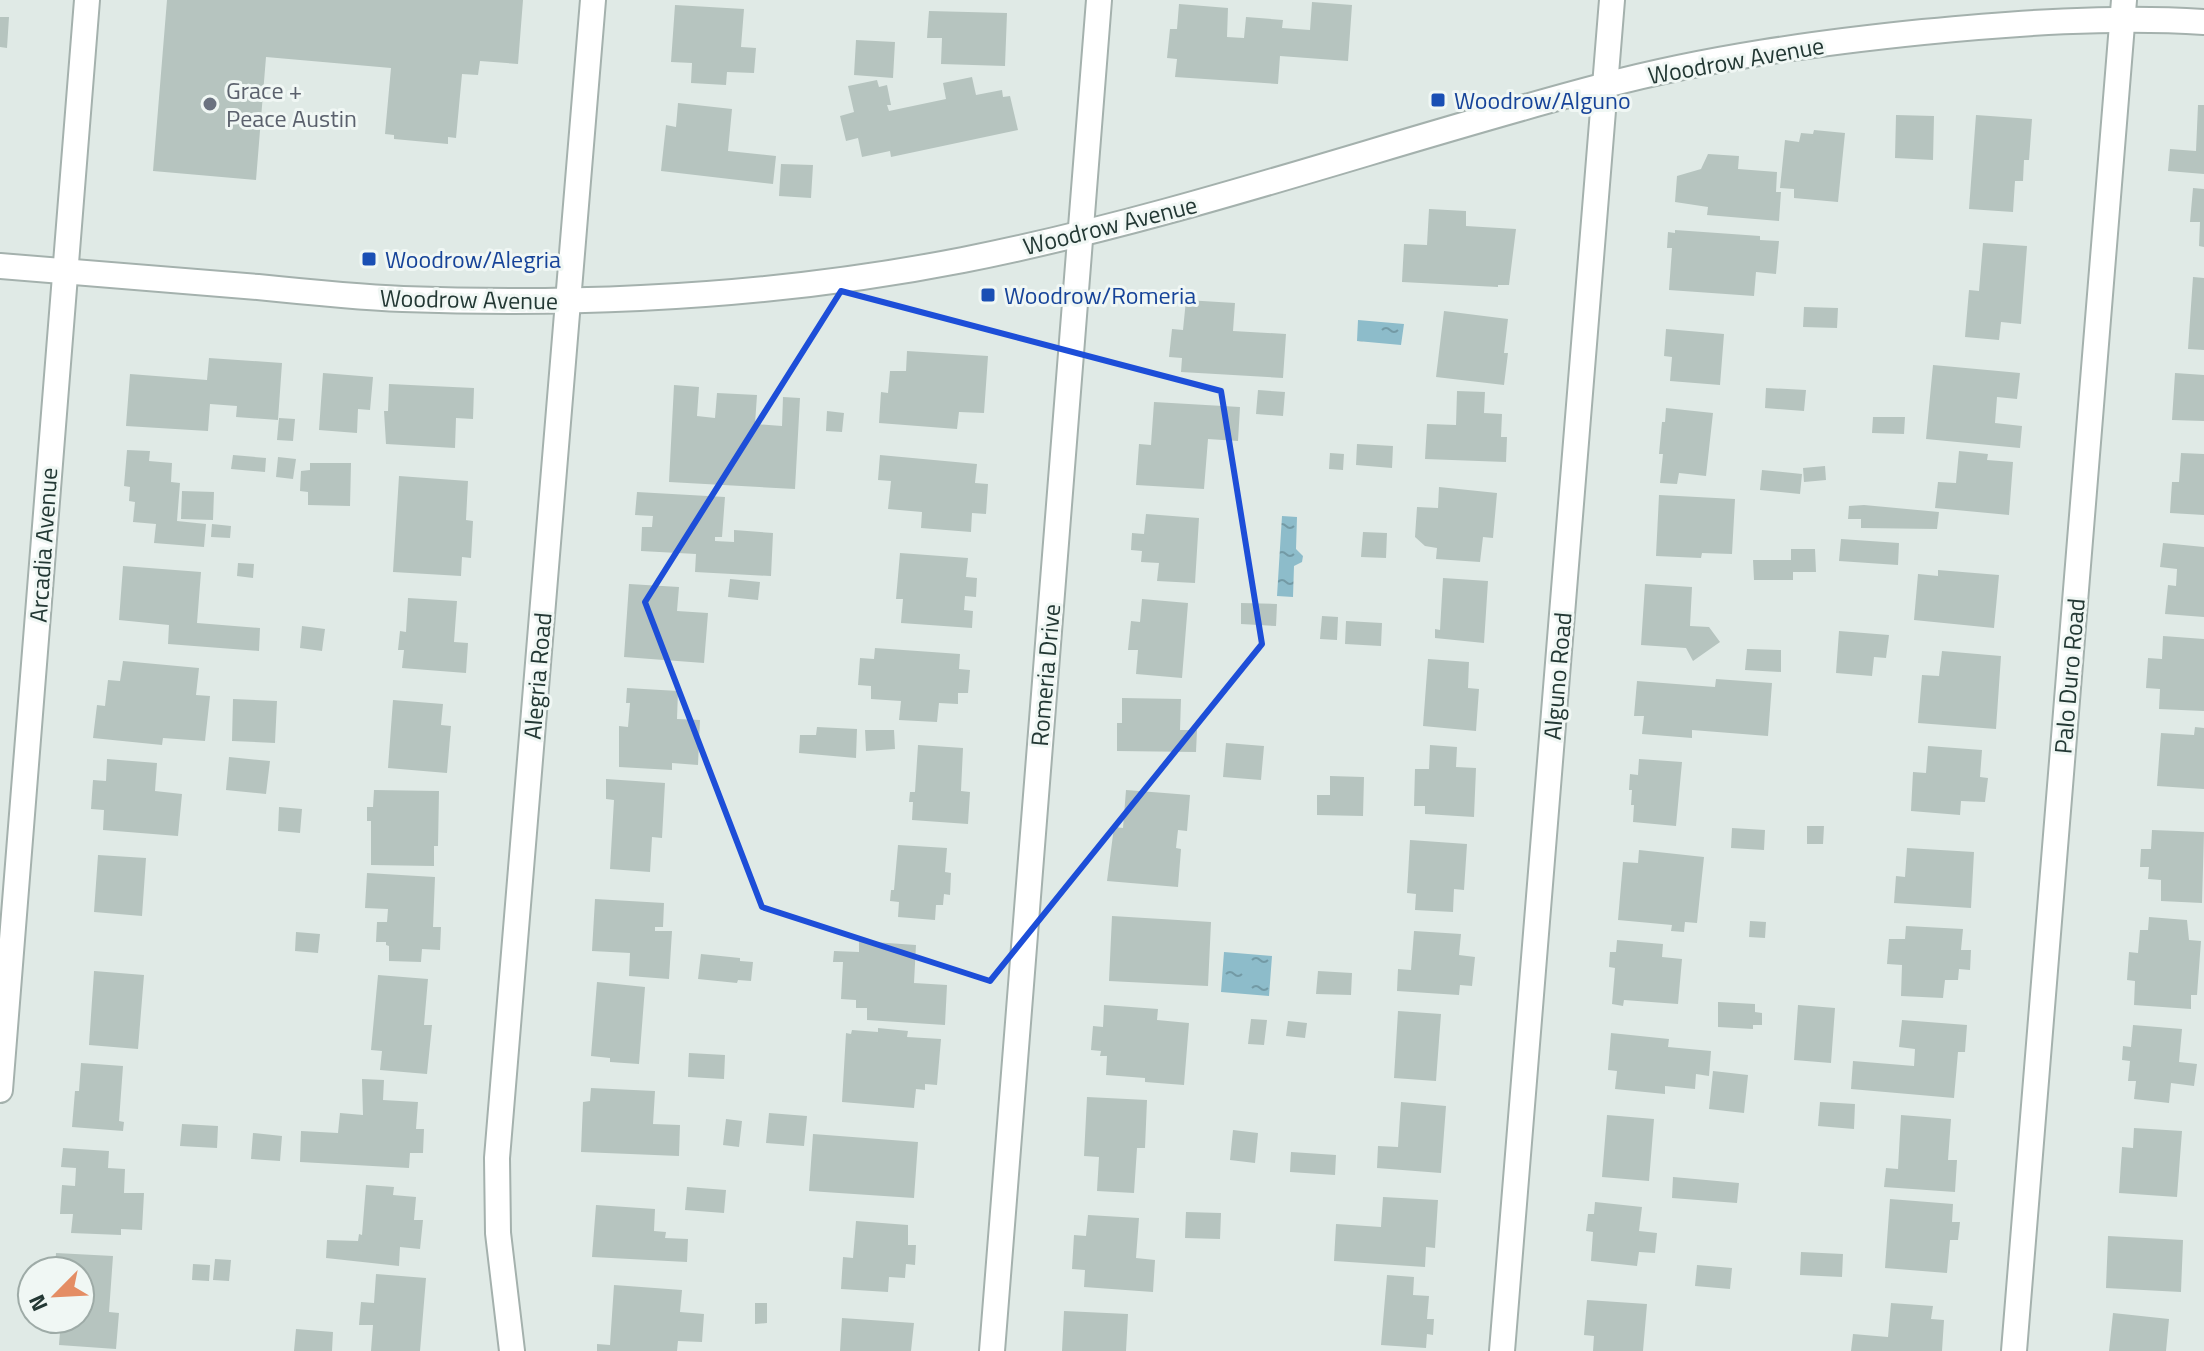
<svg xmlns="http://www.w3.org/2000/svg" width="2204" height="1351" font-family="'Titillium Web',sans-serif">
<style>
.water{fill:url(#water-ripples)}
.building{fill:#b6c4bf}
.lines{fill:none;stroke-linecap:round;stroke-linejoin:round}
.minor-casing{stroke:#a4b1ad;stroke-width:28}
.tertiary-casing{stroke:#a4b1ad;stroke-width:28}
.minor{stroke:#fff;stroke-width:24}
.tertiary{stroke:#fff;stroke-width:24}
.marked{fill:none;stroke:#1d4ed8;stroke-width:6;stroke-linejoin:round}
.transit-dot{fill:#1a4fb4;stroke:#f0f7f4;stroke-width:3}
.worship-dot{fill:#6b7280;stroke:#f0f7f4;stroke-width:3}
.labels{text-anchor:middle;dominant-baseline:central;stroke-width:6;stroke-linejoin:round;paint-order:stroke}
.street-label{font-size:24px;fill:#233834;stroke:#f0f7f4}
.worship-label{font-size:24px;fill:#5b616d;stroke:#f0f7f4;text-anchor:start}
.transit-label{font-size:24px;fill:#164399;stroke:#f0f7f4;text-anchor:start}
</style>
<defs>
<pattern id="water-ripples" width="26" height="14" patternUnits="userSpaceOnUse" patternTransform="scale(2)"><rect width="26" height="14" fill="#8dbcca"/><path d="M2 4q2-2 4 0t4 0M15 11q2-2 4 0t4 0" fill="none" stroke="#739aa5"/></pattern>
</defs>
<rect width="100%" height="100%" fill="#e0eae6"/>
<!-- water -->
<path class="water" d="M 1358,320 L 1404,324 L 1401,345 L 1357,341 Z
M 1282,516 L 1297,517 L 1296,549 L 1303,556 L 1302,562 L 1294,566 L 1293,597 L 1277,596 Z
M 1224,952 L 1272,956 L 1269,996 L 1221,992 Z"/>
<!-- building -->
<path class="building" d="M 167,0 L 523,0 L 518,64 L 480,61 L 478,75 L 462,74 L 456,138 L 448,137 L 448,144 L 394,139 L 394,135 L 385,134 L 391,68 L 266,57 L 256,180 L 153,171 Z
M 1312,2 L 1352,5 L 1348,61 L 1280,56 L 1278,84 L 1175,77 L 1177,59 L 1167,58 L 1170,29 L 1177,29 L 1179,4 L 1228,8 L 1227,37 L 1244,38 L 1246,17 L 1283,20 L 1282,28 L 1310,30 Z
M 675,5 L 744,9 L 741,47 L 756,48 L 754,73 L 727,72 L 726,85 L 691,83 L 692,63 L 671,62 Z
M 929,11 L 1007,13 L 1005,66 L 941,64 L 942,38 L 927,38 Z
M 0,17 L 9,17 L 7,48 L 0,47 Z
M 856,40 L 895,42 L 893,78 L 854,75 Z
M 972,77 L 976,95 L 1002,90 L 1003,97 L 1010,96 L 1018,130 L 891,157 L 890,151 L 862,157 L 858,138 L 846,141 L 840,116 L 854,112 L 848,86 L 877,80 L 879,87 L 887,85 L 891,105 L 887,105 L 889,111 L 946,99 L 943,83 Z
M 678,103 L 732,109 L 728,151 L 776,156 L 773,184 L 661,171 L 666,125 L 676,127 Z
M 2198,105 L 2204,105 L 2204,174 L 2168,171 L 2170,149 L 2196,151 Z
M 1896,115 L 1934,116 L 1933,160 L 1895,158 Z
M 1976,115 L 2032,119 L 2029,160 L 2024,160 L 2023,181 L 2015,181 L 2013,212 L 1969,209 Z
M 1814,130 L 1845,133 L 1838,202 L 1794,198 L 1794,189 L 1780,188 L 1785,140 L 1799,142 L 1801,133 L 1813,134 Z
M 1708,154 L 1739,156 L 1738,169 L 1777,172 L 1776,192 L 1781,192 L 1779,221 L 1707,215 L 1708,207 L 1675,202 L 1677,176 L 1701,169 Z
M 781,164 L 813,165 L 811,198 L 779,196 Z
M 2193,188 L 2204,189 L 2204,247 L 2199,246 L 2200,222 L 2190,222 Z
M 1429,209 L 1466,211 L 1466,226 L 1516,229 L 1509,285 L 1498,285 L 1498,287 L 1402,282 L 1404,244 L 1427,245 Z
M 1675,230 L 1760,236 L 1760,240 L 1779,241 L 1776,274 L 1756,272 L 1754,296 L 1669,290 L 1672,248 L 1667,248 L 1668,232 L 1675,233 Z
M 1983,243 L 2027,246 L 2021,324 L 2001,322 L 1999,340 L 1965,337 L 1969,290 L 1979,291 Z
M 2193,277 L 2204,278 L 2204,350 L 2188,349 Z
M 1186,300 L 1235,303 L 1233,331 L 1286,334 L 1283,378 L 1181,372 L 1182,358 L 1169,357 L 1172,329 L 1183,330 Z
M 1804,307 L 1838,308 L 1837,328 L 1803,327 Z
M 1444,311 L 1508,319 L 1504,353 L 1508,353 L 1504,385 L 1436,377 Z
M 1666,329 L 1724,334 L 1720,385 L 1670,381 L 1672,357 L 1664,356 Z
M 907,351 L 988,356 L 984,413 L 959,412 L 957,429 L 879,423 L 881,392 L 888,393 L 890,371 L 906,371 Z
M 209,358 L 282,363 L 278,420 L 236,417 L 237,406 L 210,404 L 208,431 L 126,426 L 130,374 L 207,380 Z
M 1933,365 L 2020,373 L 2017,399 L 1997,397 L 1995,423 L 2022,426 L 2020,448 L 1926,439 Z
M 323,373 L 373,377 L 370,410 L 358,409 L 357,433 L 319,430 Z
M 2175,373 L 2204,375 L 2204,421 L 2172,420 Z
M 389,384 L 474,388 L 473,419 L 456,418 L 455,448 L 386,444 L 384,411 L 388,411 Z
M 674,385 L 699,387 L 697,416 L 715,418 L 717,393 L 757,395 L 755,424 L 782,426 L 783,397 L 800,398 L 795,489 L 669,482 Z
M 1766,388 L 1806,390 L 1804,411 L 1765,408 Z
M 1258,390 L 1285,392 L 1283,416 L 1256,414 Z
M 1457,391 L 1485,392 L 1484,413 L 1502,414 L 1501,437 L 1507,437 L 1506,462 L 1425,459 L 1427,424 L 1456,425 Z
M 1154,402 L 1240,407 L 1238,441 L 1208,439 L 1204,489 L 1136,485 L 1139,444 L 1151,445 Z
M 1666,408 L 1713,413 L 1706,476 L 1679,473 L 1677,484 L 1660,483 L 1663,454 L 1659,454 L 1662,422 L 1665,422 Z
M 827,411 L 844,413 L 842,432 L 826,431 Z
M 1873,417 L 1905,417 L 1904,434 L 1872,433 Z
M 279,418 L 295,419 L 293,441 L 277,440 Z
M 1357,444 L 1393,446 L 1392,468 L 1356,465 Z
M 127,450 L 150,451 L 149,461 L 172,463 L 171,482 L 180,483 L 177,521 L 206,524 L 204,547 L 154,543 L 156,524 L 133,522 L 135,502 L 129,501 L 130,487 L 124,486 Z
M 1959,451 L 1988,454 L 1987,460 L 2013,462 L 2009,515 L 1935,508 L 1938,482 L 1956,483 Z
M 1330,453 L 1344,454 L 1343,470 L 1329,469 Z
M 2181,453 L 2204,454 L 2204,515 L 2170,513 L 2172,482 L 2179,482 Z
M 233,455 L 266,458 L 265,472 L 231,469 Z
M 880,455 L 977,464 L 975,483 L 988,484 L 986,514 L 972,513 L 971,532 L 921,528 L 922,512 L 888,509 L 891,481 L 878,480 Z
M 278,457 L 296,459 L 293,479 L 276,477 Z
M 310,463 L 351,463 L 350,506 L 308,505 L 308,492 L 300,491 L 301,471 L 310,470 Z
M 1825,466 L 1826,480 L 1804,482 L 1803,468 Z
M 1762,470 L 1802,474 L 1800,494 L 1760,490 Z
M 399,476 L 468,481 L 466,520 L 473,521 L 471,558 L 462,557 L 461,576 L 393,572 Z
M 1439,487 L 1497,493 L 1493,538 L 1483,537 L 1480,562 L 1436,559 L 1437,548 L 1425,546 L 1415,537 L 1417,507 L 1438,508 Z
M 182,491 L 214,492 L 213,520 L 181,519 Z
M 637,492 L 725,497 L 722,537 L 715,537 L 715,541 L 734,542 L 734,530 L 773,533 L 771,576 L 695,572 L 696,554 L 641,551 L 642,527 L 652,527 L 653,516 L 635,515 Z
M 1659,495 L 1735,499 L 1732,554 L 1702,553 L 1701,558 L 1656,556 Z
M 1864,505 L 1939,512 L 1937,529 L 1861,528 L 1861,519 L 1848,519 L 1849,506 Z
M 1146,514 L 1199,518 L 1195,583 L 1157,581 L 1159,563 L 1141,562 L 1142,551 L 1131,550 L 1132,533 L 1144,534 Z
M 212,524 L 231,526 L 230,538 L 211,537 Z
M 1363,532 L 1387,533 L 1386,558 L 1361,557 Z
M 1841,539 L 1899,543 L 1898,565 L 1839,561 Z
M 2163,543 L 2204,547 L 2204,617 L 2165,614 L 2168,585 L 2176,586 L 2177,569 L 2160,567 Z
M 1791,549 L 1815,549 L 1816,572 L 1793,572 L 1793,580 L 1754,580 L 1753,560 L 1791,560 Z
M 900,553 L 968,558 L 966,577 L 977,578 L 976,597 L 965,596 L 964,610 L 973,611 L 972,628 L 901,623 L 903,599 L 896,599 Z
M 238,563 L 254,564 L 253,578 L 237,576 Z
M 123,566 L 201,572 L 197,623 L 260,628 L 259,651 L 168,644 L 169,625 L 119,620 Z
M 1938,570 L 1999,575 L 1994,628 L 1914,620 L 1918,574 L 1938,576 Z
M 1443,578 L 1488,581 L 1484,643 L 1435,638 L 1435,629 L 1440,630 Z
M 730,579 L 760,582 L 758,600 L 728,597 Z
M 629,584 L 679,587 L 677,611 L 708,613 L 704,663 L 624,657 Z
M 1645,584 L 1692,587 L 1690,626 L 1709,627 L 1720,642 L 1693,661 L 1686,648 L 1641,645 Z
M 408,598 L 457,601 L 454,642 L 468,643 L 466,673 L 402,668 L 404,650 L 398,650 L 400,631 L 406,632 Z
M 1142,599 L 1188,603 L 1182,678 L 1136,674 L 1138,650 L 1128,650 L 1131,621 L 1140,622 Z
M 1241,603 L 1277,604 L 1276,626 L 1241,624 Z
M 1322,616 L 1338,617 L 1337,640 L 1320,639 Z
M 1346,621 L 1382,623 L 1381,646 L 1345,644 Z
M 302,626 L 325,629 L 322,651 L 300,648 Z
M 1839,631 L 1889,635 L 1886,658 L 1874,657 L 1872,676 L 1836,673 Z
M 2163,636 L 2204,639 L 2204,711 L 2159,709 L 2160,689 L 2146,688 L 2148,658 L 2162,659 Z
M 875,648 L 960,654 L 959,669 L 970,670 L 968,693 L 958,693 L 958,704 L 939,703 L 937,722 L 899,720 L 901,701 L 871,699 L 871,686 L 858,685 L 860,658 L 874,659 Z
M 1747,649 L 1781,650 L 1781,672 L 1745,670 Z
M 1942,651 L 2001,656 L 1996,729 L 1918,723 L 1922,675 L 1939,676 Z
M 1428,659 L 1469,662 L 1468,688 L 1479,689 L 1476,731 L 1423,726 Z
M 123,661 L 199,668 L 196,695 L 210,696 L 205,741 L 163,738 L 162,745 L 93,738 L 97,705 L 105,706 L 108,680 L 120,681 Z
M 1716,679 L 1772,683 L 1768,736 L 1692,730 L 1692,738 L 1642,734 L 1644,716 L 1634,716 L 1637,681 L 1715,687 Z
M 627,688 L 678,691 L 677,719 L 700,720 L 698,765 L 672,763 L 672,770 L 619,767 L 619,726 L 628,727 L 630,703 L 626,703 Z
M 1122,698 L 1181,699 L 1180,730 L 1197,730 L 1196,752 L 1117,751 L 1117,723 L 1122,723 Z
M 233,699 L 277,701 L 275,743 L 232,741 Z
M 393,700 L 443,704 L 441,725 L 451,726 L 447,773 L 388,768 Z
M 817,727 L 857,729 L 856,758 L 799,753 L 800,735 L 816,735 Z
M 2195,727 L 2204,728 L 2204,789 L 2157,786 L 2161,733 L 2194,735 Z
M 865,730 L 894,730 L 895,749 L 866,751 Z
M 1226,743 L 1264,746 L 1261,780 L 1223,777 Z
M 918,745 L 963,748 L 961,791 L 970,792 L 968,824 L 912,820 L 913,802 L 909,802 L 910,792 L 915,792 Z
M 1430,745 L 1457,747 L 1456,767 L 1476,768 L 1474,817 L 1425,814 L 1425,806 L 1414,806 L 1415,769 L 1429,769 Z
M 1928,746 L 1982,750 L 1980,777 L 1988,778 L 1985,802 L 1961,801 L 1960,815 L 1911,811 L 1913,772 L 1926,773 Z
M 229,757 L 270,761 L 266,794 L 226,790 Z
M 107,759 L 157,763 L 155,791 L 182,794 L 178,836 L 103,830 L 104,810 L 91,809 L 93,780 L 106,781 Z
M 1639,759 L 1682,762 L 1676,826 L 1633,822 L 1634,805 L 1631,805 L 1632,790 L 1629,790 L 1630,774 L 1638,775 Z
M 1330,776 L 1364,777 L 1363,816 L 1317,815 L 1317,795 L 1330,795 Z
M 606,779 L 665,783 L 662,838 L 652,837 L 650,872 L 610,869 L 614,800 L 606,799 Z
M 374,790 L 439,791 L 438,846 L 434,846 L 434,866 L 371,865 L 371,821 L 367,821 L 367,807 L 373,807 Z
M 1126,790 L 1190,795 L 1187,831 L 1178,830 L 1176,848 L 1181,849 L 1178,887 L 1107,881 L 1114,827 L 1123,828 Z
M 279,807 L 302,809 L 300,833 L 278,831 Z
M 1807,826 L 1824,826 L 1823,844 L 1807,844 Z
M 1732,828 L 1765,830 L 1764,850 L 1731,848 Z
M 2152,830 L 2204,832 L 2202,903 L 2161,901 L 2161,880 L 2148,879 L 2149,867 L 2140,867 L 2141,849 L 2151,849 Z
M 1410,840 L 1467,844 L 1464,890 L 1454,889 L 1453,912 L 1415,910 L 1416,894 L 1407,893 Z
M 898,845 L 947,848 L 945,872 L 951,873 L 950,895 L 944,894 L 943,905 L 936,905 L 935,920 L 898,917 L 899,902 L 890,901 L 891,890 L 894,890 Z
M 1907,848 L 1974,852 L 1971,908 L 1894,903 L 1896,876 L 1905,877 Z
M 1639,850 L 1704,857 L 1697,923 L 1685,922 L 1684,932 L 1671,931 L 1672,925 L 1618,920 L 1623,862 L 1638,863 Z
M 98,855 L 146,858 L 142,916 L 94,912 Z
M 367,873 L 435,877 L 433,927 L 441,927 L 440,950 L 422,949 L 421,962 L 389,961 L 389,946 L 386,945 L 386,942 L 376,942 L 377,922 L 387,922 L 388,909 L 365,908 Z
M 595,899 L 664,903 L 663,927 L 655,927 L 655,931 L 672,931 L 669,979 L 629,976 L 630,953 L 592,951 Z
M 1112,916 L 1211,922 L 1208,986 L 1109,981 Z
M 2149,917 L 2187,920 L 2189,940 L 2201,941 L 2197,995 L 2191,995 L 2191,1009 L 2134,1005 L 2135,981 L 2127,980 L 2129,952 L 2138,953 L 2140,930 L 2148,930 Z
M 1750,921 L 1766,922 L 1765,938 L 1749,937 Z
M 1906,926 L 1963,929 L 1961,950 L 1971,950 L 1970,970 L 1959,969 L 1958,980 L 1945,980 L 1943,998 L 1901,996 L 1902,965 L 1887,964 L 1889,939 L 1905,939 Z
M 1414,931 L 1461,934 L 1459,955 L 1475,957 L 1472,986 L 1460,985 L 1459,995 L 1397,991 L 1398,969 L 1411,970 Z
M 296,932 L 320,934 L 318,953 L 295,951 Z
M 1617,940 L 1663,944 L 1662,957 L 1682,959 L 1678,1004 L 1624,1000 L 1623,1006 L 1612,1004 L 1615,968 L 1609,967 L 1610,952 L 1616,952 Z
M 859,941 L 916,945 L 914,983 L 947,985 L 945,1025 L 867,1020 L 867,1008 L 856,1008 L 856,1000 L 841,999 L 843,962 L 833,962 L 834,951 L 859,952 Z
M 701,954 L 740,958 L 740,961 L 753,962 L 751,981 L 738,980 L 737,983 L 698,979 Z
M 94,971 L 144,975 L 138,1049 L 89,1045 Z
M 1318,971 L 1352,973 L 1351,995 L 1316,994 Z
M 378,975 L 428,979 L 424,1025 L 432,1025 L 427,1074 L 380,1070 L 382,1051 L 371,1050 Z
M 597,982 L 645,987 L 639,1064 L 610,1062 L 610,1058 L 591,1056 Z
M 1718,1002 L 1755,1004 L 1755,1012 L 1762,1013 L 1762,1025 L 1753,1025 L 1753,1029 L 1718,1027 Z
M 1104,1005 L 1158,1009 L 1157,1020 L 1189,1023 L 1184,1085 L 1145,1082 L 1145,1078 L 1106,1075 L 1107,1056 L 1100,1056 L 1101,1051 L 1091,1050 L 1093,1026 L 1103,1027 Z
M 1798,1005 L 1835,1008 L 1831,1063 L 1794,1060 Z
M 1398,1011 L 1441,1014 L 1436,1081 L 1394,1078 Z
M 1251,1019 L 1267,1020 L 1264,1045 L 1248,1044 Z
M 1902,1020 L 1967,1025 L 1965,1052 L 1958,1052 L 1954,1098 L 1851,1089 L 1853,1061 L 1914,1066 L 1915,1049 L 1899,1047 Z
M 1288,1021 L 1307,1023 L 1305,1038 L 1286,1036 Z
M 2133,1025 L 2182,1029 L 2179,1062 L 2197,1064 L 2194,1086 L 2171,1083 L 2169,1103 L 2134,1099 L 2136,1081 L 2128,1081 L 2130,1061 L 2122,1060 L 2123,1046 L 2131,1047 Z
M 878,1028 L 908,1031 L 907,1037 L 941,1039 L 937,1085 L 925,1084 L 925,1090 L 916,1089 L 914,1108 L 842,1102 L 846,1033 L 851,1034 L 852,1030 L 878,1032 Z
M 1611,1033 L 1669,1039 L 1668,1047 L 1711,1051 L 1709,1076 L 1696,1074 L 1695,1089 L 1665,1086 L 1665,1094 L 1615,1089 L 1617,1071 L 1608,1070 Z
M 689,1053 L 725,1055 L 724,1079 L 688,1077 Z
M 81,1063 L 123,1066 L 119,1121 L 124,1122 L 123,1131 L 72,1127 L 75,1091 L 79,1091 Z
M 1713,1071 L 1748,1075 L 1744,1113 L 1709,1109 Z
M 362,1079 L 384,1080 L 383,1100 L 418,1102 L 416,1129 L 424,1129 L 423,1153 L 410,1153 L 409,1168 L 300,1162 L 301,1131 L 338,1133 L 340,1113 L 363,1115 Z
M 591,1088 L 655,1091 L 653,1124 L 680,1125 L 679,1156 L 581,1152 L 583,1102 L 590,1101 Z
M 1087,1097 L 1147,1100 L 1145,1148 L 1137,1148 L 1134,1193 L 1097,1191 L 1099,1157 L 1084,1156 Z
M 1401,1102 L 1446,1106 L 1441,1173 L 1377,1168 L 1378,1146 L 1398,1147 Z
M 1820,1102 L 1855,1104 L 1854,1129 L 1818,1126 Z
M 769,1113 L 807,1116 L 804,1146 L 766,1143 Z
M 1607,1115 L 1654,1119 L 1649,1181 L 1602,1177 Z
M 1901,1115 L 1951,1119 L 1948,1160 L 1957,1160 L 1955,1192 L 1884,1187 L 1886,1168 L 1898,1169 Z
M 726,1119 L 742,1121 L 739,1147 L 723,1145 Z
M 182,1124 L 218,1126 L 217,1148 L 180,1146 Z
M 2134,1128 L 2182,1131 L 2177,1197 L 2119,1193 L 2122,1147 L 2133,1148 Z
M 1233,1130 L 1258,1133 L 1255,1163 L 1230,1160 Z
M 253,1133 L 282,1136 L 280,1161 L 251,1159 Z
M 813,1134 L 918,1142 L 914,1198 L 809,1191 Z
M 63,1148 L 109,1151 L 108,1168 L 125,1169 L 124,1193 L 144,1193 L 142,1230 L 121,1229 L 121,1235 L 71,1233 L 73,1214 L 60,1214 L 62,1185 L 75,1186 L 76,1168 L 61,1167 Z
M 1291,1152 L 1336,1155 L 1335,1175 L 1290,1172 Z
M 1673,1177 L 1739,1183 L 1737,1203 L 1672,1198 Z
M 366,1185 L 394,1187 L 393,1195 L 416,1197 L 414,1220 L 423,1220 L 420,1249 L 400,1247 L 399,1266 L 326,1258 L 327,1240 L 358,1241 L 359,1234 L 362,1235 Z
M 687,1187 L 726,1190 L 724,1213 L 685,1210 Z
M 1383,1197 L 1438,1200 L 1435,1248 L 1426,1247 L 1425,1267 L 1334,1261 L 1336,1224 L 1381,1227 Z
M 1890,1199 L 1953,1204 L 1952,1222 L 1960,1222 L 1958,1240 L 1950,1240 L 1947,1273 L 1885,1268 Z
M 1595,1202 L 1642,1207 L 1639,1231 L 1657,1233 L 1655,1253 L 1639,1252 L 1637,1266 L 1591,1261 L 1593,1232 L 1586,1231 L 1588,1214 L 1594,1214 Z
M 596,1205 L 655,1209 L 654,1231 L 666,1232 L 665,1238 L 688,1239 L 687,1262 L 592,1257 Z
M 1186,1212 L 1221,1213 L 1220,1239 L 1185,1238 Z
M 1088,1215 L 1139,1218 L 1136,1258 L 1155,1260 L 1153,1292 L 1084,1287 L 1085,1270 L 1072,1269 L 1074,1235 L 1086,1236 Z
M 856,1221 L 908,1225 L 908,1245 L 916,1245 L 915,1265 L 906,1264 L 905,1278 L 889,1277 L 888,1292 L 841,1289 L 843,1257 L 853,1258 Z
M 2108,1236 L 2183,1240 L 2181,1292 L 2106,1288 Z
M 1801,1252 L 1843,1254 L 1842,1277 L 1800,1275 Z
M 56,1253 L 113,1256 L 109,1312 L 119,1313 L 116,1349 L 59,1345 L 61,1319 L 80,1319 L 80,1271 L 55,1271 Z
M 215,1259 L 231,1260 L 229,1281 L 213,1280 Z
M 193,1264 L 210,1265 L 209,1281 L 192,1280 Z
M 1697,1265 L 1732,1268 L 1730,1289 L 1695,1286 Z
M 376,1274 L 426,1278 L 420,1351 L 371,1351 L 373,1325 L 359,1325 L 361,1302 L 374,1303 Z
M 1387,1275 L 1414,1277 L 1413,1295 L 1429,1296 L 1427,1319 L 1434,1319 L 1433,1335 L 1427,1334 L 1426,1348 L 1381,1345 Z
M 614,1285 L 682,1290 L 680,1312 L 704,1314 L 702,1342 L 678,1341 L 677,1351 L 597,1351 L 597,1344 L 610,1345 Z
M 1587,1300 L 1647,1304 L 1643,1351 L 1593,1351 L 1594,1336 L 1584,1335 Z
M 755,1303 L 767,1303 L 767,1323 L 755,1324 Z
M 1891,1303 L 1933,1306 L 1931,1319 L 1944,1320 L 1942,1351 L 1851,1351 L 1853,1334 L 1888,1337 Z
M 1064,1311 L 1128,1314 L 1126,1351 L 1062,1351 Z
M 2113,1313 L 2169,1319 L 2166,1351 L 2109,1351 Z
M 842,1318 L 914,1323 L 911,1351 L 840,1351 Z
M 296,1329 L 333,1332 L 332,1351 L 294,1351 Z"/>
<g class="lines">
<defs>
<path id="minor" d="M 0,1090 L 87,0
M 512,1351 L 498,1233 L 497,1158 L 593,0
M 992,1351 L 1099,0
M 1502,1351 L 1612,0
M 2014,1351 L 2124,0"/>
<path id="tertiary" d="M 0,266 C 86,273 172,280 258,287 C 306,292 355,297 403,299 C 590,306 779,296 963,260 C 1180,217 1389,142 1602,86 C 1707,58 1816,43 1923,32 C 2016,23 2111,16 2204,22"/>
</defs>
<!-- minor casing -->
<use href="#minor" class="minor-casing"/>
<!-- tertiary casing -->
<use href="#tertiary" class="tertiary-casing"/>
<!-- minor -->
<use href="#minor" class="minor"/>
<!-- tertiary -->
<use href="#tertiary" class="tertiary"/>
</g>
<!-- marked area -->
<path class="marked" d="M 841,291 L 1221,391 L 1262,644 L 990,981 L 762,907 L 645,602 Z"/>
<!-- markers -->
<g class="transit-dot">
<rect x="1430" y="92" width="16" height="16" rx="4"/>
<rect x="361" y="251" width="16" height="16" rx="4"/>
<rect x="980" y="287" width="16" height="16" rx="4"/>
</g>
<circle class="worship-dot" cx="210" cy="104" r="8"/>
<g class="labels">
<!-- street labels -->
<g class="street-label">
<text transform="translate(1736 60) rotate(-10)">Woodrow Avenue</text>
<text transform="translate(1110 225) rotate(-14)">Woodrow Avenue</text>
<text transform="translate(469 299) rotate(1)">Woodrow Avenue</text>
<text transform="translate(43 545) rotate(-86)">Arcadia Avenue</text>
<text transform="translate(1045 675) rotate(-85)">Romeria Drive</text>
<text transform="translate(537 676) rotate(-85)">Alegria Road</text>
<text transform="translate(1557 676) rotate(-85)">Alguno Road</text>
<text transform="translate(2069 676) rotate(-85)">Palo Duro Road</text>
</g>
<!-- worship labels -->
<g class="worship-label">
<text x="226" y="90">Grace +<tspan x="226" dy="28">Peace Austin</tspan></text>
</g>
<!-- transit labels -->
<g class="transit-label">
<text x="1454" y="100">Woodrow/Alguno</text>
<text x="385" y="259">Woodrow/Alegria</text>
<text x="1004" y="295">Woodrow/Romeria</text>
</g>
</g>
<!-- north arrow -->
<g transform="translate(56 1295) rotate(246)"><circle r="38" fill="#f0f7f4" stroke="#9eaba7" stroke-width="2"/>
<path d="M0-6L14 30L0 20L-14 30Z" fill="#e48d64"/>
<text y="-12" font-size="22" font-weight="bold" text-anchor="middle" fill="#233834">N</text>
</g>
</svg>
